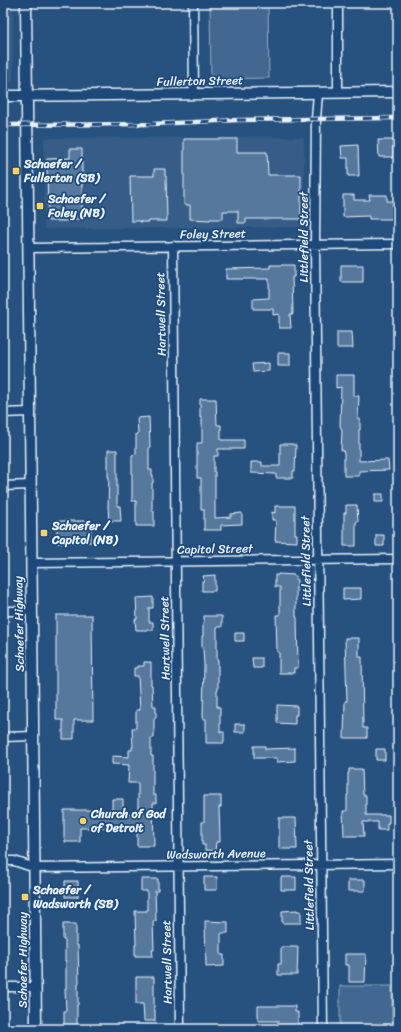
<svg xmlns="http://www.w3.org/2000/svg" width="401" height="1032" font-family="Sriracha,sans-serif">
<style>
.built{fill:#355d88}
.green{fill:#436891;stroke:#96acc4}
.building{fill:#57789d;stroke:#e8f1f8}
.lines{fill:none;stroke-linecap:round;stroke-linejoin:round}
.minor-casing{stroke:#e8f1f8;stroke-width:11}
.tertiary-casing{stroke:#e8f1f8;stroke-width:13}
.minor{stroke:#1f4a7a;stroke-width:8}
.tertiary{stroke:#1f4a7a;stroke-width:10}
.rail-casing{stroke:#e8f1f8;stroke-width:4.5}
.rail{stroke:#1f4a7a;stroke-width:3;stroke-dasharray:9;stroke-linecap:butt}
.poi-dot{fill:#ffd166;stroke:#1f4a7a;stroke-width:1.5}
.labels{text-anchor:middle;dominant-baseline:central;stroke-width:3.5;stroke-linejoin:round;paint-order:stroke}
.street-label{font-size:12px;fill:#e8f1f8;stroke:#1f4a7a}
.poi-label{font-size:12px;font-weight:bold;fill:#e8f1f8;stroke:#1f4a7a;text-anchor:start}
</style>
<rect width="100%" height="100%" fill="#27517f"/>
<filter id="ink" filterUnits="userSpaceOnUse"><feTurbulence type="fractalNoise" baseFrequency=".025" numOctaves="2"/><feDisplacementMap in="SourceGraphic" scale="8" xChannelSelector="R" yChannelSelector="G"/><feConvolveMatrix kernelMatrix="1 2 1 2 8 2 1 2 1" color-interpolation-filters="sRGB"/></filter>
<g filter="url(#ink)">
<!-- built -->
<path class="built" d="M 3,3 L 13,3 L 13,82 L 3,83 Z
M 394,132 L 398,132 L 398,224 L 394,224 Z
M 304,137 L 304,227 L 44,229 L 44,138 Z
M 3,205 L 6,402 L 3,402 Z"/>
<!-- green -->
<path class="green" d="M 210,3 L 268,3 L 269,78 L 211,79 Z
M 340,986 L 392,986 L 392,1029 L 340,1029 Z"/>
<!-- building -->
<path class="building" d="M 184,139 L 237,139 L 237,152 L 267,152 L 268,175 L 301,175 L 301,219 L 246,219 L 246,223 L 238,223 L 238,211 L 223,211 L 223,219 L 210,219 L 210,220 L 190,219 L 190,205 L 184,205 Z
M 378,140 L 393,140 L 393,157 L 379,157 Z
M 358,145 L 359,176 L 348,176 L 348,158 L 342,158 L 341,146 Z
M 70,149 L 82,149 L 82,219 L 71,219 L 71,221 L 48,221 L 47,159 L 70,158 Z
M 154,169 L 165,169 L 165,176 L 166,176 L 167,221 L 149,221 L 149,222 L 140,222 L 140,221 L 131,221 L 130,176 L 154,176 Z
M 343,195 L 354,195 L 354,200 L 370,200 L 369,195 L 387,195 L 387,201 L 393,201 L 393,219 L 369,219 L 369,216 L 343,217 Z
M 270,265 L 294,265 L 294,277 L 292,277 L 293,314 L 290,314 L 291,328 L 279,328 L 279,314 L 273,315 L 273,309 L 253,309 L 253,299 L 269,298 L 269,279 L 226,279 L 226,269 L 270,268 Z
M 341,265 L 363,265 L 363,282 L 341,282 Z
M 337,332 L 352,332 L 353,348 L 337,348 Z
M 278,353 L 290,353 L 290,366 L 278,366 Z
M 269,363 L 269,371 L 253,372 L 252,364 Z
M 336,375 L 354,375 L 354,396 L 359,396 L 358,419 L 360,419 L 360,430 L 359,430 L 359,461 L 388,460 L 389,470 L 359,471 L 359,476 L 344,476 L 344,454 L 343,450 L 341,450 L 342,430 L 340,426 L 341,387 L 336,388 Z
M 200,399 L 216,399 L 217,425 L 221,425 L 221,440 L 244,440 L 244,449 L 218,449 L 218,456 L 214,456 L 214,472 L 215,472 L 215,518 L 231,517 L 231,514 L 242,513 L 242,524 L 221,525 L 221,530 L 204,530 L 204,509 L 201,509 L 201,478 L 197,478 L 197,443 L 202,443 L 202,417 L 200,418 Z
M 149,417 L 150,447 L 149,447 L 149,470 L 152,470 L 152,475 L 153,475 L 153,483 L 152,483 L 152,511 L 154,511 L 154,526 L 136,526 L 136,501 L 132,501 L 132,455 L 136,454 L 136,434 L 138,434 L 137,418 Z
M 280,444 L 293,444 L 293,445 L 296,445 L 295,471 L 293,471 L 293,478 L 276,478 L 276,474 L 251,473 L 251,462 L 262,462 L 262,466 L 280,466 Z
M 108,450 L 117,450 L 117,506 L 120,506 L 121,521 L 109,521 L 108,507 L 109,477 L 108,477 Z
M 375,494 L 383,494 L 383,502 L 375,502 Z
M 346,505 L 357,505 L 358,522 L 356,522 L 356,546 L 344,546 L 344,513 L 346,513 Z
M 275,506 L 295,506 L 295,534 L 297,534 L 297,542 L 275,541 L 276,520 L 272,520 L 272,512 L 275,513 Z
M 57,521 L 91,521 L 91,542 L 57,543 Z
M 376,535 L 384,535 L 384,546 L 376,546 Z
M 278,574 L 294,575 L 294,576 L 296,576 L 296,580 L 297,580 L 297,587 L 296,587 L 296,617 L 297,617 L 298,668 L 294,668 L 294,673 L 279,673 L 279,652 L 277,652 L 276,615 L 280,615 L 280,587 L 275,587 L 275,575 L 278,575 Z
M 215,575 L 215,591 L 202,591 L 202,581 L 204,581 L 203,576 Z
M 343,588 L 361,588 L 361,599 L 343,600 Z
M 153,597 L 153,608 L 149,608 L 149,622 L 153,622 L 153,630 L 136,630 L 135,619 L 137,619 L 136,598 Z
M 56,615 L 92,615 L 93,720 L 74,720 L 74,739 L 63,739 L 63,720 L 56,720 Z
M 204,616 L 222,616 L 222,627 L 217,627 L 217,660 L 218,660 L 218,690 L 217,690 L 217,707 L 220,707 L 220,732 L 224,732 L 224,743 L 206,743 L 206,719 L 203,719 L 204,665 L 203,648 L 202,648 L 202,636 L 203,636 L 203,622 L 204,622 Z
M 235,633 L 244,633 L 244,641 L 235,641 Z
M 345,638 L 359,638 L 359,657 L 362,657 L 363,728 L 367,728 L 367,738 L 344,738 L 345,701 L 347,701 Z
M 252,658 L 262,658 L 262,668 L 253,668 Z
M 144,662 L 151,662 L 151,685 L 152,685 L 153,706 L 156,706 L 156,718 L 154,718 L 154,738 L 151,738 L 151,756 L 153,756 L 153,795 L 156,795 L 156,803 L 153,803 L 154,846 L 137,846 L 137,825 L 123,825 L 123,831 L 112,831 L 112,828 L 80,828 L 80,842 L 65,842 L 65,838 L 64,838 L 64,810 L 112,810 L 112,799 L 123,799 L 123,814 L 138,813 L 138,783 L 128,783 L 129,765 L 112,764 L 112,756 L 129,757 L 129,750 L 132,750 L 132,747 L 133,747 L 132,728 L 136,728 L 136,710 L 140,710 L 138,676 L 134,676 L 134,668 L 138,668 L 138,666 L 144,666 Z
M 277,705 L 297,706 L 297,715 L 295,715 L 295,724 L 277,723 Z
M 235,724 L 245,724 L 245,732 L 235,732 Z
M 254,746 L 265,746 L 265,749 L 295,748 L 295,761 L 277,762 L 277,758 L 254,758 Z
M 376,749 L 385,749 L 385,760 L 376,760 Z
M 349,769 L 362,769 L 363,795 L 366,795 L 366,815 L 389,815 L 389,823 L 387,823 L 387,830 L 378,830 L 378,822 L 363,822 L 364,836 L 344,836 L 343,811 L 347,811 L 347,795 L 348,795 L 348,773 L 349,773 Z
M 204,796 L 221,796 L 221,807 L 219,807 L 220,840 L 220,842 L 216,842 L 215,851 L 205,850 L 205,845 L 202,845 L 202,822 L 204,822 Z
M 279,818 L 296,818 L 297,849 L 279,849 Z
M 204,877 L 217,877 L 217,890 L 204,890 Z
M 281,877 L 296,877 L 296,890 L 281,890 Z
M 141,879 L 158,879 L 158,891 L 155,891 L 156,921 L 153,921 L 154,950 L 152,950 L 153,956 L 135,956 L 135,945 L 136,945 L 135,911 L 147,911 L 147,891 L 141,891 Z
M 348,880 L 365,880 L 365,891 L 348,891 Z
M 65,881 L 78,881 L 78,897 L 65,897 Z
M 297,910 L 297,911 L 301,911 L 301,923 L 282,923 L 282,911 Z
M 205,921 L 228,922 L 228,933 L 222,933 L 221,934 L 221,955 L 224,955 L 224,966 L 206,967 Z
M 63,924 L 76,924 L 76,945 L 78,945 L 79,984 L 78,984 L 78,1005 L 77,1005 L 77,1027 L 64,1027 L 64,1011 L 66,1011 L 65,989 L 66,989 L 66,961 L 65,961 L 65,940 L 63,940 Z
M 281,947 L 298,947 L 297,975 L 278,975 L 278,964 L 281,964 Z
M 345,954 L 366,954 L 365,982 L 349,982 L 349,965 L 345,965 Z
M 136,977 L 154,977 L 154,1010 L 155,1010 L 155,1021 L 144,1021 L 143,1004 L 136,1004 Z
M 258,1006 L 295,1006 L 295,1012 L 298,1012 L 298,1029 L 278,1029 L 278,1021 L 258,1021 Z"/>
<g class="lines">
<defs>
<path id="minor" d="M 193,3 L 194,94
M 338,3 L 338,93
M 318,93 L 316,119 L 315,245 L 323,1029
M 173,246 L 180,1029
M 28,248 L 398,244
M 3,413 L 30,412
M 3,486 L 31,485
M 31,563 L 398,559
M 3,611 L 32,611
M 3,737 L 33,736
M 3,861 L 14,861 L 35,868 L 398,864
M 3,987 L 36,987"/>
<path id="tertiary" d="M 26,3 L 36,1029
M 3,96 L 398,92"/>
</defs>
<!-- minor casing -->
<use href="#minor" class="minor-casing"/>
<!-- tertiary casing -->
<use href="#tertiary" class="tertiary-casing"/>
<!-- minor -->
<use href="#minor" class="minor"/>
<!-- tertiary -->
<use href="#tertiary" class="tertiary"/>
<defs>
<path id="rail" d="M 3,125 L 152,124 L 238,120 L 398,118"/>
</defs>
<!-- rail casing -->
<use href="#rail" class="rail-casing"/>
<!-- rail -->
<use href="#rail" class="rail"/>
</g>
</g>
<!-- markers -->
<g class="poi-dot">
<rect x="12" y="167" width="8" height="8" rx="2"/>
<rect x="36" y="202" width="8" height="8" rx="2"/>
<rect x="40" y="529" width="8" height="8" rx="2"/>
<circle cx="83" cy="821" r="4"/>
<rect x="21" y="893" width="8" height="8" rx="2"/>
</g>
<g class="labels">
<!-- street labels -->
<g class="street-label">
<text transform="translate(200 81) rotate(-1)">Fullerton Street</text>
<text transform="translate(213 234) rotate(-1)">Foley Street</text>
<text transform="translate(304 237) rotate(-90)">Littlefield Street</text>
<text transform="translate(161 314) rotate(-91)">Hartwell Street</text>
<text transform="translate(215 549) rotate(-1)">Capitol Street</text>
<text transform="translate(306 561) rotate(-91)">Littlefield Street</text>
<text transform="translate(19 624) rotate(-91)">Schaefer Highway</text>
<text transform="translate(165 638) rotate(-91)">Hartwell Street</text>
<text transform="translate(216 854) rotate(-1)">Wadsworth Avenue</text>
<text transform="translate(309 885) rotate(-91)">Littlefield Street</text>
<text transform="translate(23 960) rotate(-90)">Schaefer Highway</text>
<text transform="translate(167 962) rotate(-91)">Hartwell Street</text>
</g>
<!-- poi labels -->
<g class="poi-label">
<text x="24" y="164">Schaefer /<tspan x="24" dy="14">Fullerton (SB)</tspan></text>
<text x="48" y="199">Schaefer /<tspan x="48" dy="14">Foley (NB)</tspan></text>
<text x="52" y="526">Schaefer /<tspan x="52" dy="14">Capitol (NB)</tspan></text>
<text x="91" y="814">Church of God<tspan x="91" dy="14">of Detroit</tspan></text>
<text x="33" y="890">Schaefer /<tspan x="33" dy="14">Wadsworth (SB)</tspan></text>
</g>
</g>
<!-- margin -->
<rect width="401" height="1032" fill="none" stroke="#1f4a7a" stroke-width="16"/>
<rect x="8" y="8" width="385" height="1016" fill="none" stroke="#e8f1f8" stroke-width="1.5" filter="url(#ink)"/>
</svg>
